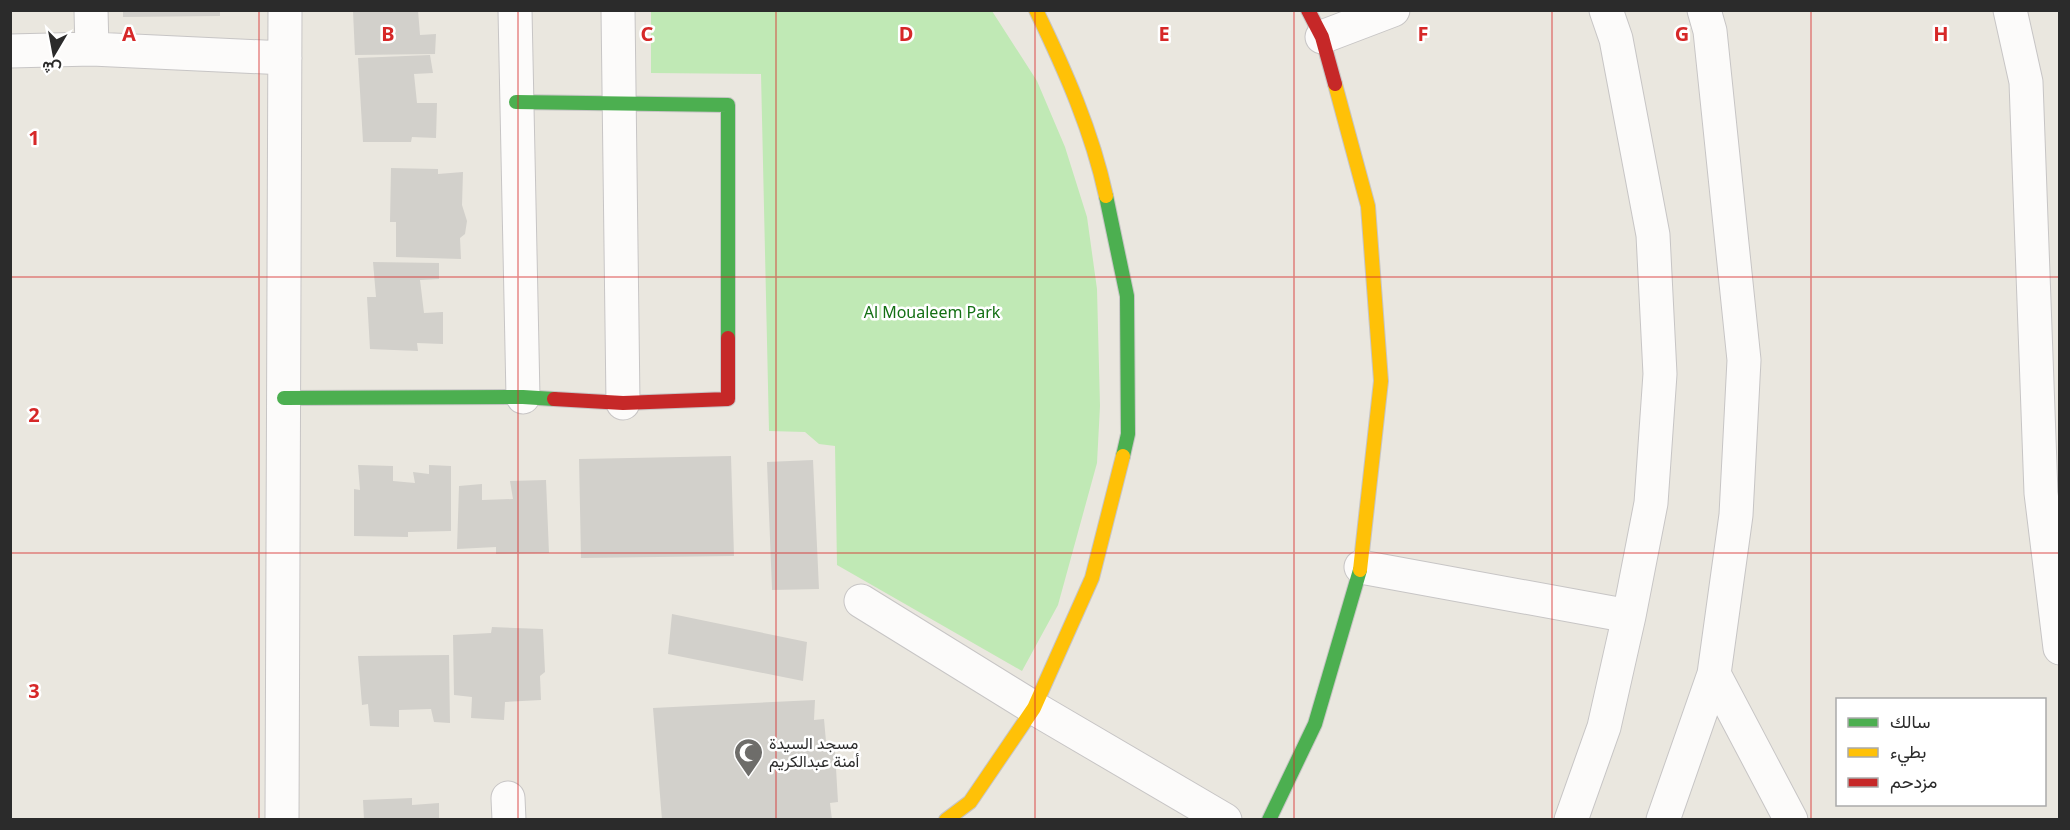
<svg xmlns="http://www.w3.org/2000/svg" width="2070" height="830" font-family="'Noto Sans',Vazirmatn,sans-serif">
<style>
.green{fill:#c0e9b5}
.building{fill:#d2d0cb}
.lines{fill:none;stroke-linecap:round;stroke-linejoin:round}
.street-casing{stroke:#c7c5c5;stroke-width:35}
.fast-casing{stroke:#c7c5c5;stroke-width:16}
.slow-casing{stroke:#c7c5c5;stroke-width:16}
.jam-casing{stroke:#c7c5c5;stroke-width:16}
.street{stroke:#fcfbfa;stroke-width:33}
.fast{stroke:#4caf50;stroke-width:14}
.slow{stroke:#ffc107;stroke-width:14}
.jam{stroke:#c62828;stroke-width:14}
.grid{fill:none;stroke:#d62828;stroke-width:1.5;stroke-opacity:0.55}
.labels{text-anchor:middle;dominant-baseline:central;stroke-width:5;stroke-linejoin:round;paint-order:stroke}
.park-label{font-size:16px;fill:#136f13;stroke:#fff}
.poi-label{font-size:16px;fill:#2b2b2b;stroke:#fff;text-anchor:start}
.grid-label{font-size:20px;text-anchor:middle;font-weight:bold;fill:#d62828;stroke:#fff;stroke-width:5;stroke-linejoin:round;paint-order:stroke}
</style>
<rect width="100%" height="100%" fill="#eae7df"/>
<!-- green -->
<path class="green" d="M 651,11 L 992,11 L 1037,81 L 1065,147 L 1087,217 L 1097,289 L 1100,406 L 1097,463 L 1058,605 L 1022,671 L 837,565 L 835,446 L 819,444 L 805,432 L 769,431 L 761,74 L 651,73 Z"/>
<!-- building -->
<path class="building" d="M 123,10 L 220,10 L 220,16 L 123,17 Z
M 418,10 L 420,35 L 436,34 L 435,54 L 355,55 L 353,11 Z
M 430,55 L 433,73 L 414,74 L 417,103 L 437,103 L 436,138 L 412,137 L 411,142 L 363,142 L 358,58 Z
M 391,168 L 438,169 L 438,174 L 463,172 L 462,205 L 467,221 L 465,234 L 460,238 L 461,259 L 396,257 L 396,222 L 390,222 Z
M 373,262 L 439,263 L 439,279 L 420,280 L 424,313 L 443,312 L 443,344 L 417,343 L 418,351 L 370,349 L 367,297 L 376,297 Z
M 731,456 L 734,556 L 581,558 L 579,459 Z
M 813,460 L 819,589 L 772,590 L 767,462 Z
M 358,465 L 393,466 L 393,481 L 415,483 L 413,472 L 429,474 L 429,465 L 451,466 L 451,531 L 408,532 L 408,537 L 354,536 L 354,489 L 360,490 Z
M 546,480 L 549,553 L 496,554 L 496,547 L 457,549 L 459,486 L 482,484 L 482,500 L 513,499 L 510,481 Z
M 672,614 L 807,642 L 803,681 L 668,654 Z
M 492,627 L 543,629 L 545,672 L 540,676 L 541,700 L 505,702 L 504,720 L 471,718 L 472,697 L 454,695 L 453,635 L 491,633 Z
M 449,655 L 450,723 L 434,722 L 431,709 L 399,710 L 399,727 L 370,726 L 368,704 L 362,705 L 358,656 Z
M 815,700 L 814,720 L 824,719 L 827,753 L 835,751 L 838,802 L 830,803 L 832,820 L 662,820 L 653,708 Z
M 412,798 L 412,805 L 439,803 L 439,820 L 364,820 L 363,800 Z"/>
<g class="lines">
<defs>
<path id="street" d="M 91,10 L 92,49
M 515,10 L 523,397
M 618,10 L 623,403
M 2010,10 L 2026,82 L 2041,493 L 2060,648
M 1322,37 L 1393,10
M 10,51 L 92,49 L 285,58
M 1361,567 L 1629,616
M 861,601 L 1034,708 L 1225,820
M 1714,674 L 1791,820
M 508,798 L 509,820
M 282,820 L 285,10
M 1571,820 L 1604,727 L 1629,616 L 1651,503 L 1660,374 L 1653,235 L 1616,39 L 1606,10
M 1663,820 L 1714,674 L 1736,515 L 1744,360 L 1710,31 L 1704,10"/>
<path id="fast" d="M 516,102 L 728,105 L 728,338
M 1106,196 L 1127,296 L 1128,434 L 1123,456
M 284,398 L 523,397 L 554,399
M 1269,820 L 1315,724 L 1360,570"/>
<path id="slow" d="M 1036,10 C 1065,70 1092,131 1106,196
M 1335,84 L 1368,206 L 1381,381 L 1360,570
M 946,820 L 970,802 L 1034,708 L 1092,578 L 1123,456"/>
<path id="jam" d="M 1308,10 L 1322,37 L 1335,84
M 554,399 L 623,403 L 728,399 L 728,338"/>
</defs>
<!-- street casing -->
<use href="#street" class="street-casing"/>
<!-- fast casing -->
<use href="#fast" class="fast-casing"/>
<!-- slow casing -->
<use href="#slow" class="slow-casing"/>
<!-- jam casing -->
<use href="#jam" class="jam-casing"/>
<!-- street -->
<use href="#street" class="street"/>
<!-- fast -->
<use href="#fast" class="fast"/>
<!-- slow -->
<use href="#slow" class="slow"/>
<!-- jam -->
<use href="#jam" class="jam"/>
</g>
<!-- grid -->
<path class="grid" d="M 259,10 L 259,820M 518,10 L 518,820M 776,10 L 776,820M 1035,10 L 1035,820M 1294,10 L 1294,820M 1552,10 L 1552,820M 1811,10 L 1811,820M 10,277 L 2060,277M 10,553 L 2060,553"/>
<!-- icons -->
<defs>
<symbol id="mosque-pin" viewBox="-11 -11 22 30"><path d="M0 17L-7.5 6A9.5 9.5 0 1 1 7.5 6Z" fill="#6e6d6a" stroke="#fff"/><path d="M3.5-4.9A6 6 0 1 0 3.5 4.9A5 5 0 1 1 3.5-4.9Z" fill="#fff"/></symbol>
</defs>
<g fill-rule="evenodd">
<use href="#mosque-pin" x="732" y="736" width="33" height="45"/>
</g>
<g class="labels">
<!-- park labels -->
<g class="park-label">
<text x="932" y="312">Al Moualeem Park</text>
</g>
<!-- poi labels -->
<g class="poi-label">
<text x="769" y="743">مسجد السيدة<tspan x="769" dy="18">أمنة عبدالكريم</tspan></text>
</g>
</g>
<g class="grid-label">
<text x="129" y="41">A</text>
<text x="388" y="41">B</text>
<text x="647" y="41">C</text>
<text x="906" y="41">D</text>
<text x="1164" y="41">E</text>
<text x="1423" y="41">F</text>
<text x="1682" y="41">G</text>
<text x="1941" y="41">H</text>
<text x="34" y="145">1</text>
<text x="34" y="422">2</text>
<text x="34" y="698">3</text>
</g>
<!-- border -->
<rect width="2070" height="830" fill="none" stroke="#2b2b2b" stroke-width="24"/>
<!-- legend -->
<rect x="1836" y="698" width="210" height="108" fill="#ffffff" stroke="#aaaaaa" stroke-width="1.5"/>
<rect x="1848" y="718" width="30" height="9" fill="#4caf50" stroke="#aaaaaa" stroke-width="1.5"/>
<text x="1890" y="728" font-size="18" fill="#2b2b2b">سالك</text>
<rect x="1848" y="748" width="30" height="9" fill="#ffc107" stroke="#aaaaaa" stroke-width="1.5"/>
<text x="1890" y="758" font-size="18" fill="#2b2b2b">بطيء</text>
<rect x="1848" y="778" width="30" height="9" fill="#c62828" stroke="#aaaaaa" stroke-width="1.5"/>
<text x="1890" y="788" font-size="18" fill="#2b2b2b">مزدحم</text>
<!-- north arrow -->
<g transform="translate(54 54) rotate(190)" stroke="#ffffff" stroke-width="4.5" paint-order="stroke">
<path d="M0-4.5L10 22L0 15L-10 22Z" fill="#2b2b2b"/>
<text y="-9" font-size="16" font-weight="bold" text-anchor="middle" fill="#2b2b2b">ش</text>
</g>
</svg>
